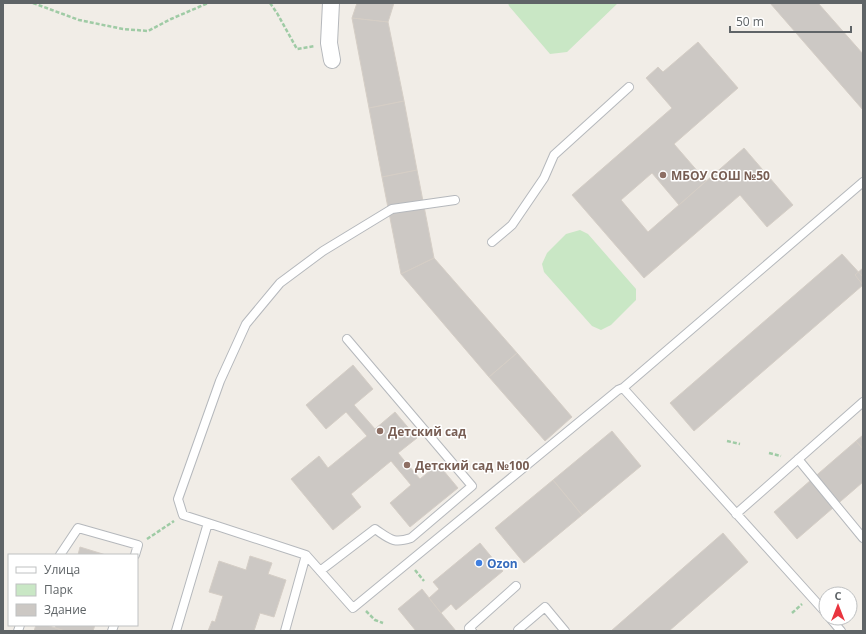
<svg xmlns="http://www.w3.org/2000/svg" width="866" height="634" font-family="'Open Sans',sans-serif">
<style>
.green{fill:#c9e7c5}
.building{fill:#ccc8c4;stroke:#d5cec6}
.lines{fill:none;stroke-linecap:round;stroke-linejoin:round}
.lane-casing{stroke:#b5b8bc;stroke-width:10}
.street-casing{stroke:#b5b8bc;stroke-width:18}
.path{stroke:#9fcba5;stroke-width:2.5;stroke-dasharray:4 2;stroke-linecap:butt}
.lane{stroke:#fff;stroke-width:8}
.street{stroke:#fff;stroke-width:16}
.education-dot{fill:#8d6e63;stroke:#fff;stroke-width:1.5}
.shop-dot{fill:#3f7fe0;stroke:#fff;stroke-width:1.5}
.labels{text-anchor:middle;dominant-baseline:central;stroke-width:3;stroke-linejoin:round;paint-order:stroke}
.education-label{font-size:12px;font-weight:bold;fill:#785e54;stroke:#fff;text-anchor:start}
.shop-label{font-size:12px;font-weight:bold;fill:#366cbe;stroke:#fff;text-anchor:start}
</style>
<rect width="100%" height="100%" fill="#f1ede7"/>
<!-- green -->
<path class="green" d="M 508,3 L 618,3 L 567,52 L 550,54 L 509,6 Z
M 580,230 L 588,234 L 636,289 L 636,300 L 611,325 L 601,330 L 592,326 L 544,272 L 542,264 L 547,253 L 566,234 Z"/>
<!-- building -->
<path class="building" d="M 357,3 L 394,3 L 388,22 L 352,18 Z
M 770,3 L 818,3 L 863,54 L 863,110 Z
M 352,18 L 388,22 L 404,101 L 369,108 Z
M 698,42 L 738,88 L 674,144 L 706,181 L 679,205 L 652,173 L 621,200 L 648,232 L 744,148 L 793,205 L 767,227 L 740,195 L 644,278 L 572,195 L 672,108 L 646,78 L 658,67 L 663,72 Z
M 404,101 L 417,170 L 382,177 L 369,108 Z
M 417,170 L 434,258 L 401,274 L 382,177 Z
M 842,254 L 863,277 L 863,285 L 694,431 L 670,403 Z
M 434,258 L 517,353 L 489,377 L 401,274 Z
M 863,268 L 863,285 L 855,275 Z
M 517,353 L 572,417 L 545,441 L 489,377 Z
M 353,365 L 373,389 L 354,405 L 375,429 L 395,412 L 417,438 L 398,453 L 420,479 L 438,464 L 458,488 L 410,527 L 390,503 L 411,485 L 391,461 L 351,494 L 361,507 L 333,530 L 291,479 L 319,456 L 328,468 L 367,436 L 346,412 L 326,429 L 306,405 Z
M 612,431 L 641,466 L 582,515 L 553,480 Z
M 863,435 L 863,449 L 856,441 Z
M 856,441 L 863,449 L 863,482 L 797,539 L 774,512 Z
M 553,480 L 582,515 L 524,563 L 495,528 Z
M 723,533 L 748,562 L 669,631 L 611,631 Z
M 480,543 L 503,571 L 456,610 L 451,604 L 441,613 L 429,598 L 439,589 L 433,582 Z
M 80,547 L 106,555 L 78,555 Z
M 250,556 L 272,563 L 268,574 L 286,580 L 274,617 L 260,613 L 254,631 L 208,631 L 212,621 L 215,622 L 223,596 L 209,592 L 219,561 L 246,570 Z
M 422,589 L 441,613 L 456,631 L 416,631 L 398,609 Z
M 36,625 L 46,625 L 65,631 L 34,631 Z
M 56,625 L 95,625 L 93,631 L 65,631 L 55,628 Z"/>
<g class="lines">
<defs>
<path id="lane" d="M 492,242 L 512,225 L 544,178 L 554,155 L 629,87
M 623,388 L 863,182
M 798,459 L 863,538
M 736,514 L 863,402
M 208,523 L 183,515 L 178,499 L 220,381 L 246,324 L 280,283 L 323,251 L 392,209 L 455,200
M 60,555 L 78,528 L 138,545 L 135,555
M 320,571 L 375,529 C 390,539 393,544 411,538 L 472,486 L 347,339
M 830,618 L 841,631
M 18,631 L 20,625
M 112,631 L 114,625
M 176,631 L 208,523 L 306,555 L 353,608 L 618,390 L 623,388 L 826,613
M 285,631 L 306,555
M 472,631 L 469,628 L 516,586
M 518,631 L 518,630 L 545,607 L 565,631"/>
<path id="street" d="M 331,3 L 329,43 L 332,60"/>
</defs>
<!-- lane casing -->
<use href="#lane" class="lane-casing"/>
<!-- street casing -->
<use href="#street" class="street-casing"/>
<!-- path -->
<path class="path" d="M 33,3 L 79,20 L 123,29 L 148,31 L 171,19 L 208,3
M 270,3 L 277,13 L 297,49 L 315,46
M 727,441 L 740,444
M 769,453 L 781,456
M 147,539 L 174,521
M 415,570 L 424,581
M 366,611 L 375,620 L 383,623
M 792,613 L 802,604"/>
<!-- lane -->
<use href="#lane" class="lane"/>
<!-- street -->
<use href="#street" class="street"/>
</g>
<!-- markers -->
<g class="education-dot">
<circle cx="663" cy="175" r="4"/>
<circle cx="380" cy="431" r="4"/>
<circle cx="407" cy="465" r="4"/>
</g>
<circle class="shop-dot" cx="479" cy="563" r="4"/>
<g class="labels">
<!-- education labels -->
<g class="education-label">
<text x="671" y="175">МБОУ СОШ №50</text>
<text x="388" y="431">Детский сад</text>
<text x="415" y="465">Детский сад №100</text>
</g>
<!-- shop labels -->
<g class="shop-label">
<text x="487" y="563">Ozon</text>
</g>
</g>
<!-- border -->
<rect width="866" height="634" fill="none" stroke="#5f6467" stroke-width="8"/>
<!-- legend -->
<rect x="8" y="554" width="130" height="72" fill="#ffffff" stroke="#bfc1c2"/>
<rect x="16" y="567" width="20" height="6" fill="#ffffff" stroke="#bfc1c2"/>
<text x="44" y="574" font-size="12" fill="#5f6467">Улица</text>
<rect x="16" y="584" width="20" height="12" fill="#c9e7c5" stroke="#bfc1c2"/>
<text x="44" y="594" font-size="12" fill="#5f6467">Парк</text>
<rect x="16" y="604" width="20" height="12" fill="#ccc8c4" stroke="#bfc1c2"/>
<text x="44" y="614" font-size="12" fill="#5f6467">Здание</text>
<!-- north arrow -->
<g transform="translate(838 606)"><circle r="19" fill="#ffffff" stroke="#bfc1c2"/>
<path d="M0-3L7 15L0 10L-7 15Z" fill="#e9353f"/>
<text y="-6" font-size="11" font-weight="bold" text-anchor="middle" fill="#5f6467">С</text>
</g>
<!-- scale -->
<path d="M730 26v6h121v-6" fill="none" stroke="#5f6467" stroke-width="2"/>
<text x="736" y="26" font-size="12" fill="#5f6467" stroke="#ffffff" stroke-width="3" paint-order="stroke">50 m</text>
</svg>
